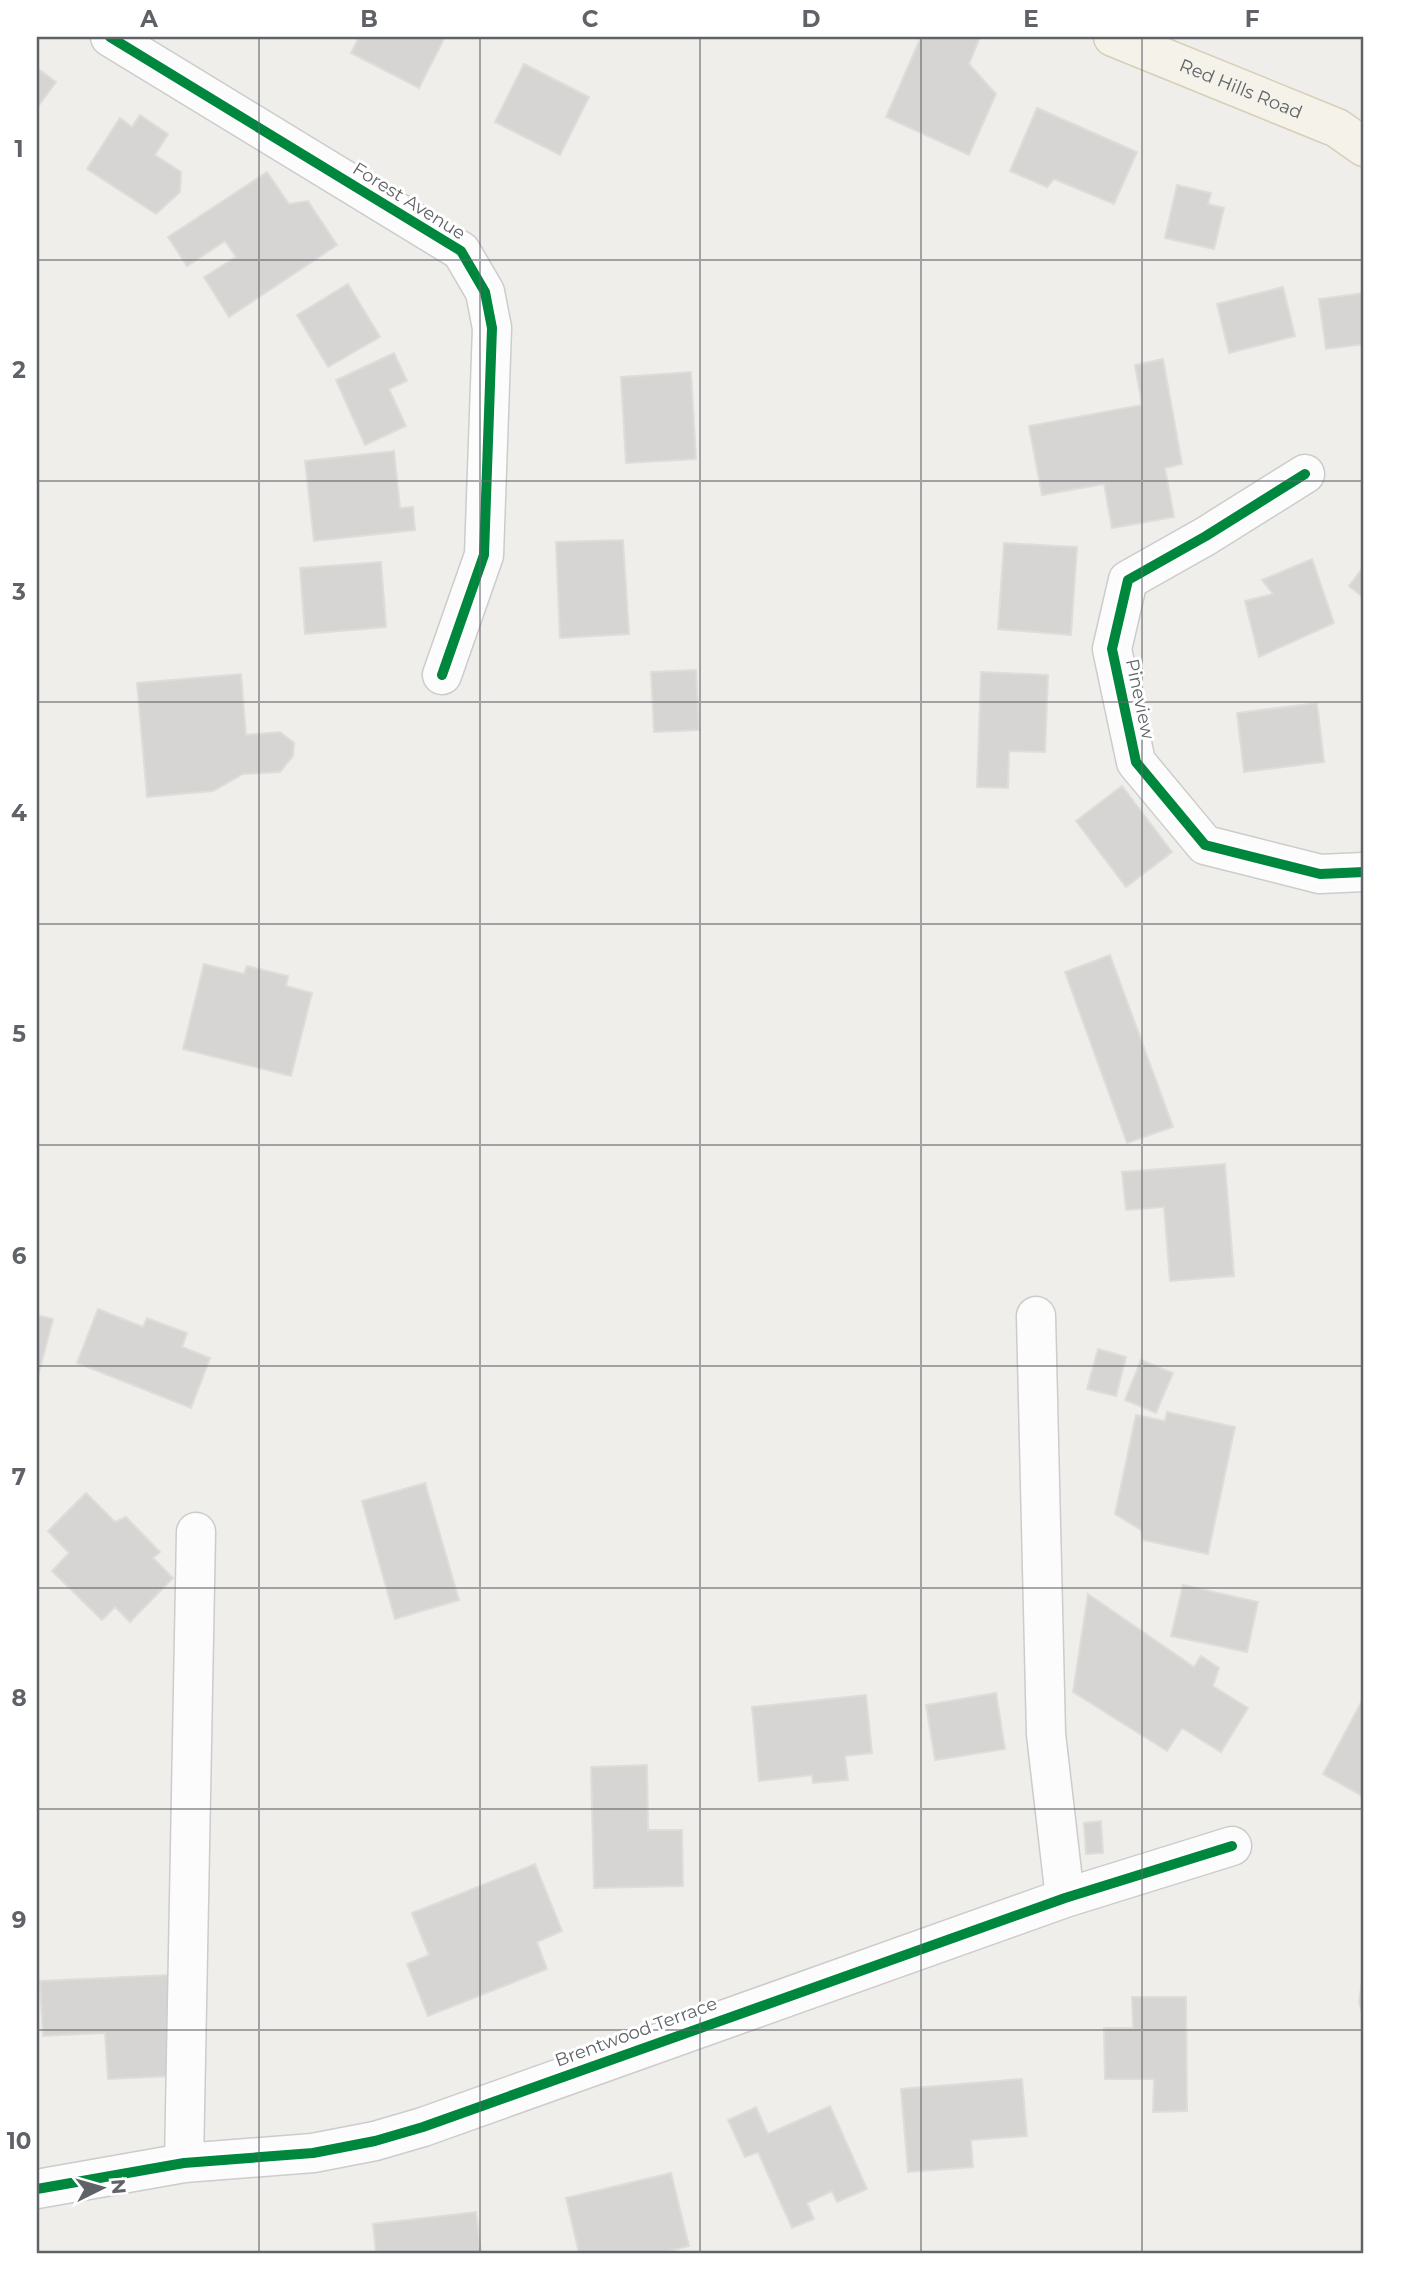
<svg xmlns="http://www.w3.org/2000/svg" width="1401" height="2290" font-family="Montserrat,sans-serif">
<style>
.building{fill:#d6d5d3;stroke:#deddd9;stroke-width:2}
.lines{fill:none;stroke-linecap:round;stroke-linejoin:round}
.minor-casing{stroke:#cbcccc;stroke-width:41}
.major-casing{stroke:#d7ceb8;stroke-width:41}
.minor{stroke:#fdfcfc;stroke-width:38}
.major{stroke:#f4f2e9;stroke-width:38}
.cycleway-casing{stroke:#fff;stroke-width:15}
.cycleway{stroke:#00873e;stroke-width:10}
.grid{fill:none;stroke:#5f6368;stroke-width:2;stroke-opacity:0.55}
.labels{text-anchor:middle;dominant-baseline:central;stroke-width:6;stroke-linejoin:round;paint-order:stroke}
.street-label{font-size:18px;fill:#5f6368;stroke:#fff}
.neatline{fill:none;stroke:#5f6368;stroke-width:2.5}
.grid-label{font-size:23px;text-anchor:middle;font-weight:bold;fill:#5f6368}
</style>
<rect width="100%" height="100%" fill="#efeeea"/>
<!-- building -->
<path class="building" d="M 359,37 L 445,37 L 419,88 L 351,53 Z
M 921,37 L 980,37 L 969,64 L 996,94 L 969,155 L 886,117 Z
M 524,64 L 589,97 L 560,155 L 495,122 Z
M 37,68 L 56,82 L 37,108 Z
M 1037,108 L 1137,152 L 1114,204 L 1054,179 L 1047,187 L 1010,171 Z
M 140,115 L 168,134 L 155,155 L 181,172 L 180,192 L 156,214 L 87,169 L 120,118 L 132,127 Z
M 267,172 L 289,204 L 308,201 L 337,245 L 229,317 L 204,277 L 236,257 L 225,241 L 187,266 L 168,237 Z
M 1177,185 L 1211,193 L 1208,204 L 1224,208 L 1214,249 L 1165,238 Z
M 348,284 L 380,337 L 328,367 L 297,315 Z
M 1283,287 L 1295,336 L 1229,353 L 1217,304 Z
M 1364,293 L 1364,344 L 1326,349 L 1319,299 Z
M 394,353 L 407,381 L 389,389 L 406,426 L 365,445 L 336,380 Z
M 1163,359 L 1182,464 L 1165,468 L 1174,517 L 1112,528 L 1104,484 L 1042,495 L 1029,426 L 1142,405 L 1135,365 Z
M 691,372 L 696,459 L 626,463 L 621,377 Z
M 394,451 L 400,508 L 413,507 L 415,530 L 314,541 L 305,461 Z
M 623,540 L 629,634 L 560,638 L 556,542 Z
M 1004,543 L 1077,547 L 1071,635 L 998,629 Z
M 1312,559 L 1334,623 L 1259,657 L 1245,601 L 1273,594 L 1262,580 Z
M 381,562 L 386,627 L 305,634 L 300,568 Z
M 1364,566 L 1364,598 L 1349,586 Z
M 696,670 L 699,730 L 654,732 L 651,672 Z
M 981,672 L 1048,675 L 1045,752 L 1009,751 L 1008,788 L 977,787 Z
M 241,674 L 246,735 L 280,732 L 294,743 L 293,756 L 280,772 L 243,774 L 213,791 L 147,797 L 137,683 Z
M 1317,703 L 1324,762 L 1244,772 L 1237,713 Z
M 1122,786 L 1172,852 L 1126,887 L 1076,821 Z
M 1110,955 L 1173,1127 L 1127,1143 L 1065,972 Z
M 204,964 L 244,974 L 247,966 L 288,976 L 286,986 L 312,993 L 291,1076 L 183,1049 Z
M 1225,1164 L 1234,1276 L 1170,1281 L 1164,1207 L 1126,1210 L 1122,1172 Z
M 98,1309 L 143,1327 L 147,1318 L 187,1333 L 182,1347 L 210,1358 L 191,1408 L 77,1363 Z
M 37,1315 L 53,1319 L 37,1380 Z
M 1098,1349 L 1126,1357 L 1116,1396 L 1087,1389 Z
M 1141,1360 L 1173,1373 L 1156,1413 L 1125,1400 Z
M 1167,1412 L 1235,1427 L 1208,1554 L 1143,1540 L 1141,1530 L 1115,1514 L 1136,1415 L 1165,1421 Z
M 425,1483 L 459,1600 L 395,1619 L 362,1501 Z
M 86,1493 L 115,1522 L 126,1517 L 160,1552 L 153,1558 L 173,1578 L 130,1622 L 115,1607 L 102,1620 L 52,1571 L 69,1553 L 48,1531 Z
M 1183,1585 L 1258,1602 L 1247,1652 L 1171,1636 Z
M 1088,1594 L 1194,1667 L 1201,1656 L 1219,1668 L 1213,1686 L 1248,1708 L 1221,1752 L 1182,1728 L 1167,1751 L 1073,1692 Z
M 996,1693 L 1005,1749 L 935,1760 L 926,1705 Z
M 866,1695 L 872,1753 L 845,1756 L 848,1780 L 813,1783 L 812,1775 L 759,1781 L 752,1707 Z
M 1364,1697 L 1364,1797 L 1323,1774 Z
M 647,1765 L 648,1830 L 682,1830 L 683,1886 L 594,1888 L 591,1767 Z
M 1101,1821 L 1103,1853 L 1086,1854 L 1084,1823 Z
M 535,1864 L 562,1931 L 537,1942 L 547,1969 L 428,2016 L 407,1964 L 429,1955 L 412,1913 Z
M 1364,1968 L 1364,1967 L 1364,2018 L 1359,2002 Z
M 170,1975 L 175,2076 L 108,2079 L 105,2033 L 43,2036 L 40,1981 Z
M 1132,1997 L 1186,1997 L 1187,2111 L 1153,2112 L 1154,2079 L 1105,2079 L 1104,2028 L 1133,2028 Z
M 1022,2079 L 1027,2136 L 971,2140 L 973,2167 L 908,2172 L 901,2089 Z
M 830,2106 L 867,2189 L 837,2202 L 832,2191 L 807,2203 L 814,2219 L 792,2228 L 758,2152 L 745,2157 L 728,2120 L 756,2107 L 768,2134 Z
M 671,2173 L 689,2246 L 660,2253 L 579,2253 L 566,2198 Z
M 476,2212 L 481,2253 L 376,2253 L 373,2224 Z"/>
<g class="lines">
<defs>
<path id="minor" d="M 110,37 L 461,251 L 485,292 L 492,328 L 484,555 L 442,675
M 1305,474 L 1206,536 L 1128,580 L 1112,649 L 1136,762 L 1205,845 L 1320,874 L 1364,872
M 1036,1316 L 1046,1734 L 1065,1898
M 184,2163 L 196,1532
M 37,2189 L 184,2163 L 313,2153 L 375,2141 L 423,2127 L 1065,1898 L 1232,1846"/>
<g id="major">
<path id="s1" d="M 1113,37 L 1337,128 L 1364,147"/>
</g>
</defs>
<!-- minor casing -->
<use href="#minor" class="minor-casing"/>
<!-- major casing -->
<use href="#major" class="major-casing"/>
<!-- minor -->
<use href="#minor" class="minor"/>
<!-- major -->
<use href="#major" class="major"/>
<defs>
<path id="cycleway" d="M 110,37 L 461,251 L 485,292 L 492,328 L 484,555 L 442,675
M 1305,474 L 1206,536 L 1128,580 L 1112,649 L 1136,762 L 1205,845 L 1320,874 L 1364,872
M 37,2189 L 184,2163 L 313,2153 L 375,2141 L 423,2127 L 1065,1898 L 1232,1846"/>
</defs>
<!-- cycleway casing -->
<use href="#cycleway" class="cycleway-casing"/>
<!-- cycleway -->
<use href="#cycleway" class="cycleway"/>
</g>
<!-- grid -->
<path class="grid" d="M 259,37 L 259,2253M 480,37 L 480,2253M 700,37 L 700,2253M 921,37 L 921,2253M 1142,37 L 1142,2253M 37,260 L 1364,260M 37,481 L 1364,481M 37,702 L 1364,702M 37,924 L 1364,924M 37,1145 L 1364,1145M 37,1366 L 1364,1366M 37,1588 L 1364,1588M 37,1809 L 1364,1809M 37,2030 L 1364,2030"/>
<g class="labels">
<!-- street labels -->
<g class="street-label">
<text stroke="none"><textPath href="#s1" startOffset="138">Red Hills Road</textPath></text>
<text transform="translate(409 201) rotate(32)">Forest Avenue</text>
<text transform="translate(1140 699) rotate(78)">Pineview</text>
<text transform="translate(636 2032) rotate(-20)">Brentwood Terrace</text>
</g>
</g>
<!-- border -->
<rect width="1401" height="2290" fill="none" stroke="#ffffff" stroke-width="77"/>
<!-- north arrow -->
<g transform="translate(102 2188) rotate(85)" stroke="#ffffff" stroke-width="5" paint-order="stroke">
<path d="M0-5L12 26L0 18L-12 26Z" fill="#5f6368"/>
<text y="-10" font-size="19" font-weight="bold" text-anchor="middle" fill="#5f6368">N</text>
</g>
<rect x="38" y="38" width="1324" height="2214" class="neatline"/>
<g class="grid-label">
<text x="149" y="27">A</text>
<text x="369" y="27">B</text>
<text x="590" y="27">C</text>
<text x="811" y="27">D</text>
<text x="1031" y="27">E</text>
<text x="1252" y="27">F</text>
<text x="19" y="157">1</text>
<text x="19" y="378">2</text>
<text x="19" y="600">3</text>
<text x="19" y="821">4</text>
<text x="19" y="1042">5</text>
<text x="19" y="1264">6</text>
<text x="19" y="1485">7</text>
<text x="19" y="1706">8</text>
<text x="19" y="1928">9</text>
<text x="19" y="2149">10</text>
</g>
</svg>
